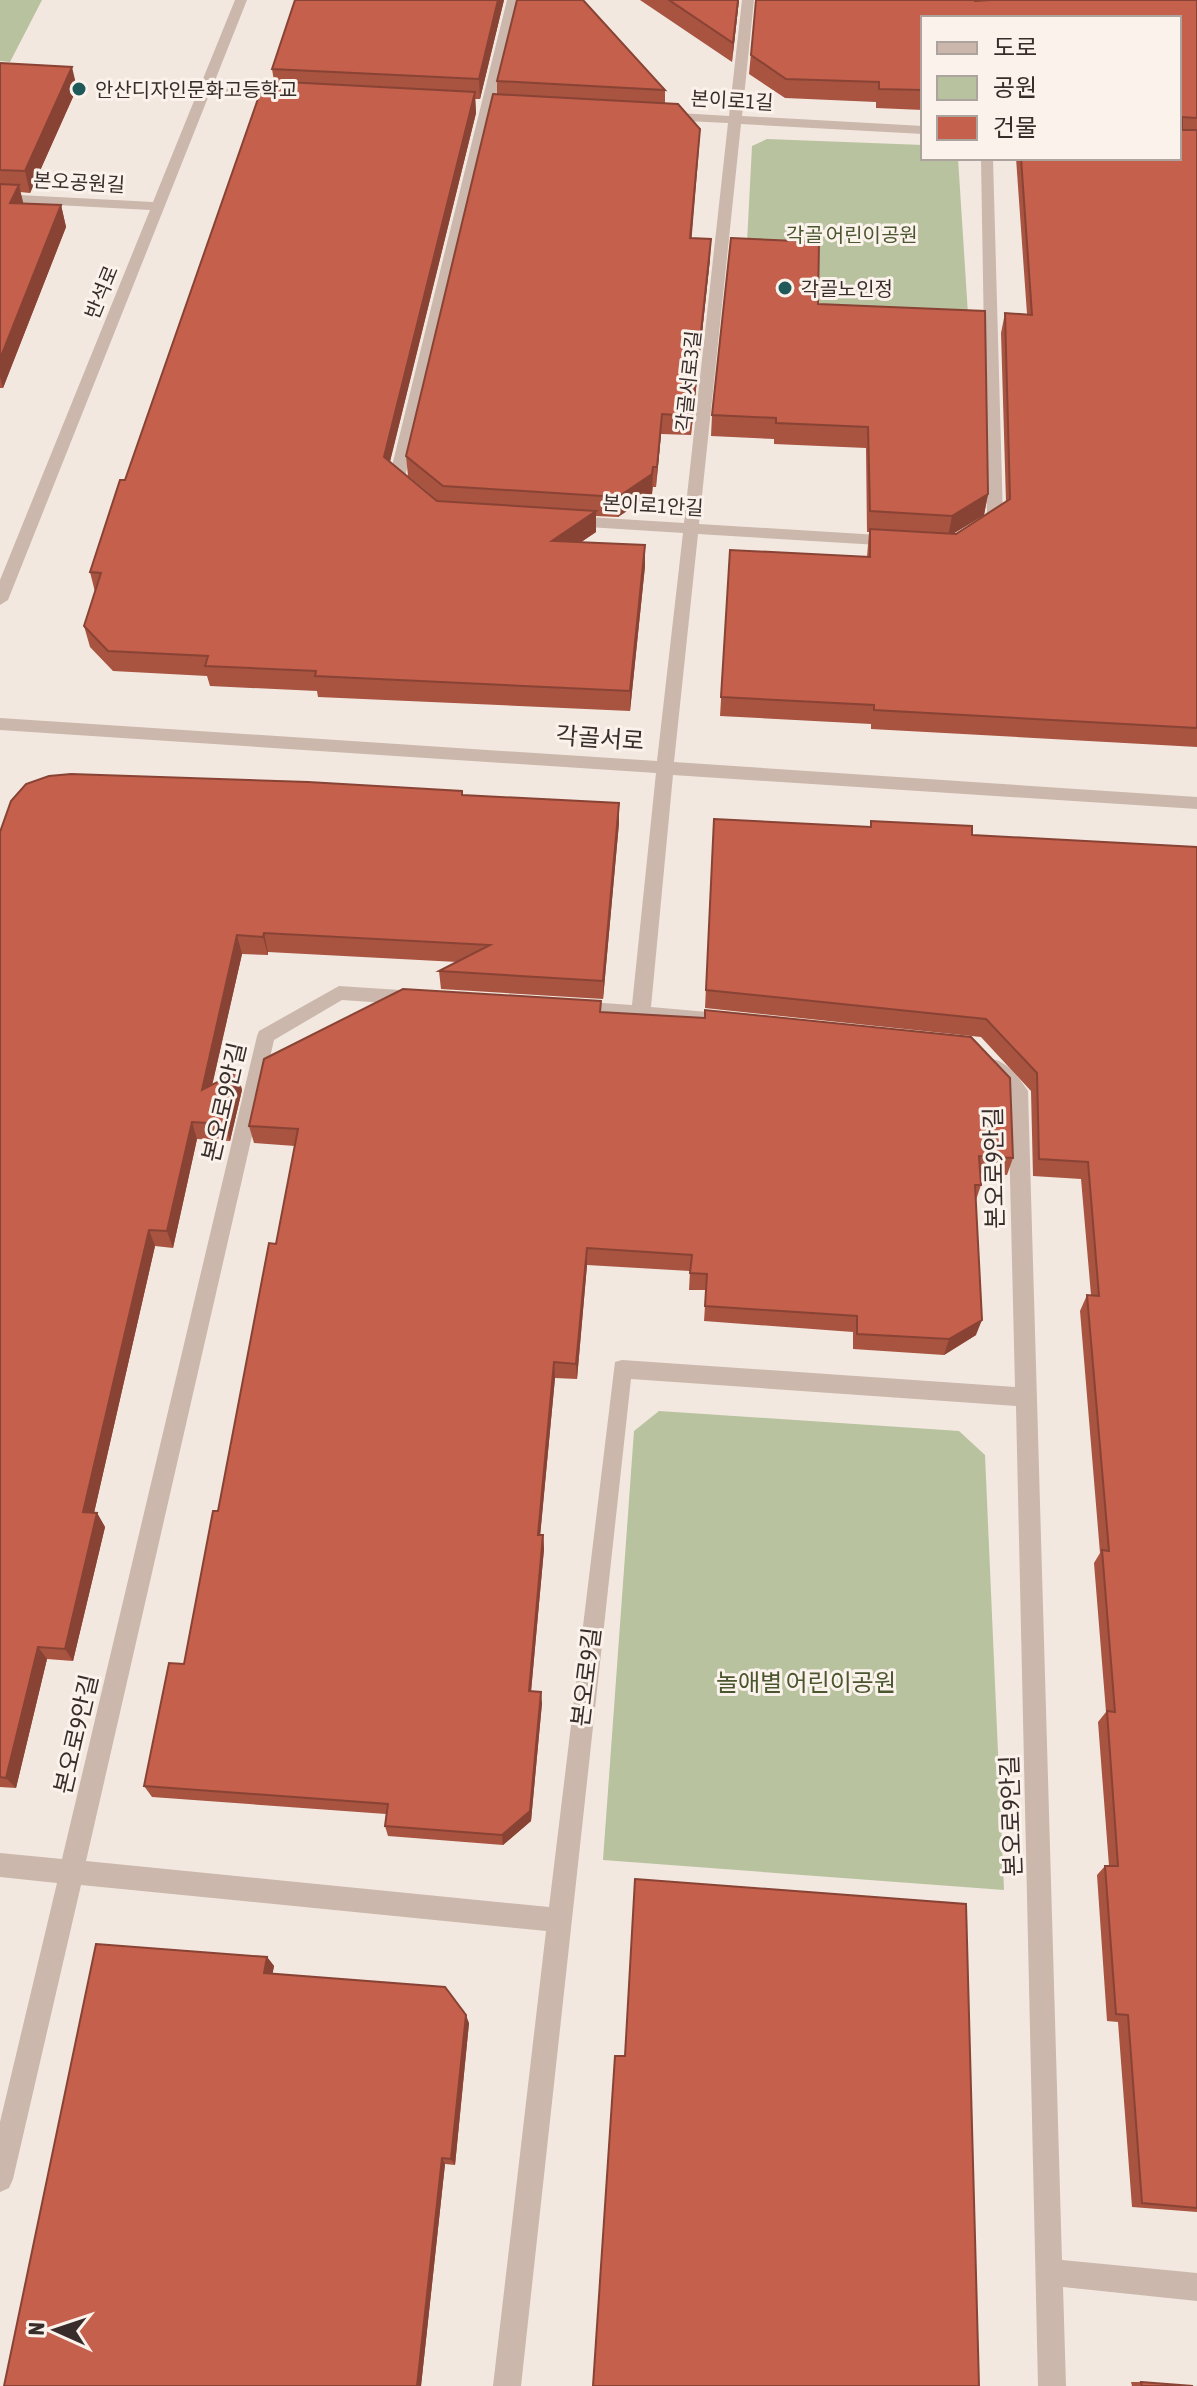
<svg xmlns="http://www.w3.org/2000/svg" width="1197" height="2386" font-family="'Asap Condensed','Noto Sans KR',sans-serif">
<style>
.green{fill:#b8c29f}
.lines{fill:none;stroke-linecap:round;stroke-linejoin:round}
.minor{fill:#cbb7ab;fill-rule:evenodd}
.wall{fill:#a95341}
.shaded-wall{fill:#894335}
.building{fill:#c4604c;stroke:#894335;stroke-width:2}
.poi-dot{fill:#205959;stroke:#faf2eb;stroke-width:3}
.labels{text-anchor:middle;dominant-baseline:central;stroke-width:6;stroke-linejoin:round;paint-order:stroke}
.far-poi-label{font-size:20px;fill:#382d2a;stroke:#faf2eb;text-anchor:start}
.far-street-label{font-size:20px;fill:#382d2a;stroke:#faf2eb}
.far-park-label{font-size:20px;fill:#4a562e;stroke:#faf2eb}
.street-label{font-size:24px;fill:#382d2a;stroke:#faf2eb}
.park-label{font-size:24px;fill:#4a562e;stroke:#faf2eb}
</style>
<rect width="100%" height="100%" fill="#f2e8df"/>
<!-- green -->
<path class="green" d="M 0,0 L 42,0 L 10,62 L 0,61 Z
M 767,139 L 923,145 L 923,158 L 958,158 L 969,330 L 743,321 L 752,146 Z
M 659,1411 L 959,1431 L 985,1455 L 1004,1890 L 603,1860 L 634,1431 Z"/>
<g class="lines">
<!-- minor -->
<path class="minor" d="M 235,0 L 247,0 L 212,88 L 284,92 L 290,96 L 284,100 L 209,95 L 8,600 L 0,605 L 0,580 L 150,210 L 0,202 L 0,194 L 153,202 Z
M 507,0 L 519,0 L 405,477 L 418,488 L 410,493 L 389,478 Z
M 742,0 L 754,0 L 742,116 L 923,126 L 923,134 L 741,124 L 699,524 L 895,536 L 903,541 L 895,546 L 698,534 L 674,762 L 1197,797 L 1197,809 L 673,775 L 651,1007 L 730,1014 L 737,1016 L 739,1021 L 737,1026 L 730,1028 L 574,1015 L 565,1008 L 574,1001 L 632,1005 L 656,773 L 0,730 L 0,718 L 657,761 L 683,533 L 572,526 L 564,521 L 572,516 L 684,523 L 728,123 L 663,120 L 657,116 L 663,112 L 729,116 Z
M 981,158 L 993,158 L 1003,519 L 982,532 L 974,527 L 987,517 Z
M 339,986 L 415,991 L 424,998 L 415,1005 L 342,1000 L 274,1040 L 86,1861 L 549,1907 L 615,1362 L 622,1360 L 1015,1387 L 1008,1094 L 982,1065 L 985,1060 C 1001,1054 1020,1078 1028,1091 L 1062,2260 L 1197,2273 L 1197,2301 L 1063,2287 L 1066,2386 L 1038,2386 L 1016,1406 L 631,1379 L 521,2386 L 493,2386 L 546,1931 L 81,1885 L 13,2179 L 9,2188 L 0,2192 L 0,2122 L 57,1883 L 0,1877 L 0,1853 L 62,1859 L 257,1036 L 259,1031 Z"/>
</g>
<!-- wall -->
<path class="wall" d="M 504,0 L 480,99 L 475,99 L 476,113 L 390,462 L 439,501 L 408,476 L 406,456 L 497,94 L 497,81 L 665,90 L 665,103 L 700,129 L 691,238 L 710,259 L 691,435 L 661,434 L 656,487 L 653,487 L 652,494 L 618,517 L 596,516 L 596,532 L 581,542 L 645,566 L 630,711 L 318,697 L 317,691 L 210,686 L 207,676 L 113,671 L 90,647 L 84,626 L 95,592 L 90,572 L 125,480 L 263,93 L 274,81 L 272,69 Z
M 640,0 L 739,0 L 732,62 Z
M 756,0 L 975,1 L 986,1 L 986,0 L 1197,0 L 1197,747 L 871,729 L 871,724 L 720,716 L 730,550 L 867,557 L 869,532 L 867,532 L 866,448 L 774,444 L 774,439 L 711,436 L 712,415 L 818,304 L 988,494 L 984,515 L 954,533 L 956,534 L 1006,502 L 1001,333 L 1005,313 L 1027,314 L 1016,158 L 1179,158 L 923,18 L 923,110 L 876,108 L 876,102 L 785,98 L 749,74 Z
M 0,63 L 77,88 L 30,193 L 20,192 L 23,204 L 61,205 L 66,227 L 3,388 L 0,388 Z
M 462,795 L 619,823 L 603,999 L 441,989 L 439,971 L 457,962 L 268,952 L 268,955 L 242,954 L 212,1085 L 237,1072 L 242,1090 L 230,1141 L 197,1139 L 173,1248 L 155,1246 L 94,1513 L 97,1513 L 105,1527 L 73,1661 L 47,1659 L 16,1788 L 0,1787 L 0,832 Z
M 871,821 L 972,835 L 1197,847 L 1197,2212 L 1132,2207 L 1118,2022 L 1107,2021 L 1097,1875 L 1105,1866 L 1109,1866 L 1098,1722 L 1106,1712 L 1094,1563 L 1100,1553 L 1080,1311 L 1087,1295 L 1091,1295 L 1081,1179 L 1033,1176 L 1031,1091 L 981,1037 L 705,1008 L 713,838 L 870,827 Z
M 601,1001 L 601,1012 L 1013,1158 L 1007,1175 L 980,1173 L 981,1185 L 976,1200 L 976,1335 L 944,1355 L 853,1349 L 853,1332 L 704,1321 L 706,1290 L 689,1290 L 690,1271 L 587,1265 L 577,1379 L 555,1378 L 540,1535 L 543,1535 L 544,1549 L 531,1691 L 542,1703 L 531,1821 L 503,1845 L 388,1836 L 385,1826 L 386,1814 L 152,1797 L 144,1786 L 184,1664 L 276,1244 L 295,1146 L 254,1143 L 249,1126 Z
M 267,1957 L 274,1966 L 272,1974 L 469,2023 L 455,2165 L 445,2164 L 421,2386 L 4,2386 Z
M 1131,2382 L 1141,2382 L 1193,2386 L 1132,2386 Z"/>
<!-- shaded-wall -->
<path class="shaded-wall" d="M 498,0 L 504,0 L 480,99 L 479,79 Z
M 738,0 L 739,0 L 732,62 L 733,43 Z
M 72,67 L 77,88 L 30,193 L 25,171 Z
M 475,92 L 476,113 L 386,477 L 384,457 Z
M 700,129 L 699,148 L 690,258 L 690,238 Z
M 19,185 L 24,206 L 10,203 Z
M 61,205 L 66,227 L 3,388 L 0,377 L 0,359 Z
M 711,239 L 710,259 L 691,435 L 692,416 Z
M 662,414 L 661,434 L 656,487 L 657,467 Z
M 653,467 L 652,494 L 618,517 L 618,497 Z
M 988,494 L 984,515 L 948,537 L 952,516 Z
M 596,511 L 596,532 L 552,562 L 552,541 Z
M 645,545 L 645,566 L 630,711 L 630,691 Z
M 619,803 L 619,823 L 603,999 L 603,981 Z
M 264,933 L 268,952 L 268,955 L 263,937 Z
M 237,935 L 242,954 L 207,1108 L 202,1090 Z
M 237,1072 L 242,1090 L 230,1141 L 225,1124 Z
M 192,1122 L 197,1139 L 173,1248 L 167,1231 Z
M 149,1230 L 155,1246 L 91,1526 L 83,1512 Z
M 587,1248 L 587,1265 L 577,1379 L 576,1364 Z
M 982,1320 L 976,1335 L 944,1355 L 949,1339 Z
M 554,1362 L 555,1378 L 539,1548 L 538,1535 Z
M 97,1513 L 105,1527 L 73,1661 L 65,1649 Z
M 543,1535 L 544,1549 L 530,1703 L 529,1691 Z
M 38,1647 L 47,1659 L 16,1788 L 6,1778 Z
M 541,1692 L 542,1703 L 531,1821 L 503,1845 L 502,1835 Z
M 267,1957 L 274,1966 L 271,1983 L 264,1973 Z
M 466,2015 L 469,2023 L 455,2165 L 451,2159 Z
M 442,2158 L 445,2164 L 421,2386 L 417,2386 Z"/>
<!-- building -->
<path class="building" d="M 295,0 L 498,0 L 479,79 L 272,69 Z
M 517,0 L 583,0 L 665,90 L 497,81 Z
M 669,0 L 738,0 L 733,43 Z
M 756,0 L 975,0 L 975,1 L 991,0 L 1197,0 L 1197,118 L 1182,117 L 1182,130 L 1197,130 L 1197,728 L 874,710 L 874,705 L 721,697 L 730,550 L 870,557 L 870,529 L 956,534 L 1010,499 L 1005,313 L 1032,315 L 1021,158 L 1179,158 L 1179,18 L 923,18 L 923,90 L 879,89 L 879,82 L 786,79 L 751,55 Z
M 0,63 L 72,67 L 25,171 L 0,170 Z
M 267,81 L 475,92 L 384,457 L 437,501 L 596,511 L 552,541 L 645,545 L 630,691 L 315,676 L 316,671 L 205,666 L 208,656 L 108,651 L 84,626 L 101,573 L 90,572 L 120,480 L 125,480 L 260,93 L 263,93 Z
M 493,94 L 678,104 L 700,129 L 690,238 L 711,239 L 692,416 L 662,414 L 657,467 L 653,467 L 652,474 L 618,497 L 443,486 L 406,456 Z
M 0,184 L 19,185 L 10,203 L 61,205 L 0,359 Z
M 731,238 L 819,242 L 818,304 L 985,311 L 988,494 L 952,516 L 870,511 L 868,427 L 776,423 L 776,418 L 712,415 Z
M 71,774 L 308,782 L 462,791 L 462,795 L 619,803 L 603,981 L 439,971 L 490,945 L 264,933 L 263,937 L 237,935 L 202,1090 L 237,1072 L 225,1124 L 192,1122 L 167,1231 L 149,1230 L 83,1512 L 97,1513 L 65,1649 L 38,1647 L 6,1778 L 0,1777 L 0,832 L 11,801 L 26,784 L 49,776 Z
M 714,819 L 871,827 L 871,821 L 972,826 L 972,835 L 1197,847 L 1197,2208 L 1142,2203 L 1128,2015 L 1116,2014 L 1105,1866 L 1118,1866 L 1107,1711 L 1115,1712 L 1102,1550 L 1109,1551 L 1087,1295 L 1099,1296 L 1088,1162 L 1039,1159 L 1037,1073 L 986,1019 L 706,990 Z
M 403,989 L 601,1001 L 600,1012 L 705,1018 L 705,1010 L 971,1037 L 1010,1078 L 1013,1158 L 979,1156 L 981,1185 L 975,1185 L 982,1320 L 949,1339 L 857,1334 L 857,1316 L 705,1306 L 707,1274 L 690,1273 L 692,1255 L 587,1248 L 576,1364 L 554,1362 L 538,1535 L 543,1535 L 529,1691 L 541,1692 L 530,1811 L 502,1835 L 385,1826 L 388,1804 L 144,1786 L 169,1663 L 184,1664 L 213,1511 L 218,1511 L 269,1243 L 276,1244 L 298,1129 L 249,1126 L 264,1059 Z
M 635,1879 L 966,1904 L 979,2386 L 593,2386 L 615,2056 L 625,2056 Z
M 96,1944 L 267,1957 L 264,1973 L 445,1987 L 466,2015 L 451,2159 L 442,2158 L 417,2386 L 4,2386 Z
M 1141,2382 L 1193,2386 L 1142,2386 Z"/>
<!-- markers -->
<g class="poi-dot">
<circle cx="79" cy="89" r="8"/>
<circle cx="785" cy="288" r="8"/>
</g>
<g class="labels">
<!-- far-poi labels -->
<g class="far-poi-label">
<text x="95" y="89">안산디자인문화고등학교</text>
<text x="801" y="288">각골노인정</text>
</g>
<!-- far-street labels -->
<g class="far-street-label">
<text transform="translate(732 100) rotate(3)">본이로1길</text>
<text transform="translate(79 182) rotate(3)">본오공원길</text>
<text transform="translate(101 292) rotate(-68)">반석로</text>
<text transform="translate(688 381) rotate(-84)">각골서로3길</text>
<text transform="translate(653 505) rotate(3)">본이로1안길</text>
</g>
<!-- far-park labels -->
<g class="far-park-label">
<text x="852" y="234">각골 어린이공원</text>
</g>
<!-- street labels -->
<g class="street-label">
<text transform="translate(600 738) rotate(4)">각골서로</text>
<text transform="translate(224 1102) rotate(-77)">본오로9안길</text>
<text transform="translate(994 1168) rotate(-91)">본오로9안길</text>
<text transform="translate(586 1677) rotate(-83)">본오로9길</text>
<text transform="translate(76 1734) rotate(-77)">본오로9안길</text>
<text transform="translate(1011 1816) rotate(-92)">본오로9안길</text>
</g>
<!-- park labels -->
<g class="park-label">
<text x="806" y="1682">놀애별 어린이공원</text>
</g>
</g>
<!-- legend -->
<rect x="921" y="16" width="260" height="144" fill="#faf2eb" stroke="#aca39e" stroke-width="2"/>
<rect x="937" y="42" width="40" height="12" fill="#cbb7ab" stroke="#aca39e" stroke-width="2"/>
<text x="993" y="56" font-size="24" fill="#382d2a">도로</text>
<rect x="937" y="76" width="40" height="24" fill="#b8c29f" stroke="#aca39e" stroke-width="2"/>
<text x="993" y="96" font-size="24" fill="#382d2a">공원</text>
<rect x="937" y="116" width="40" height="24" fill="#c4604c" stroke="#aca39e" stroke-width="2"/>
<text x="993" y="136" font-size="24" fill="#382d2a">건물</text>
<!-- north arrow -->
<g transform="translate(56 2330) rotate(273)" stroke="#faf2eb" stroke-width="6" paint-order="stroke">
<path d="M0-6L14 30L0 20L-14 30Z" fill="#382d2a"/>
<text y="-12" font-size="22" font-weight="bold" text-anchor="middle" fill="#382d2a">N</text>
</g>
</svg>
